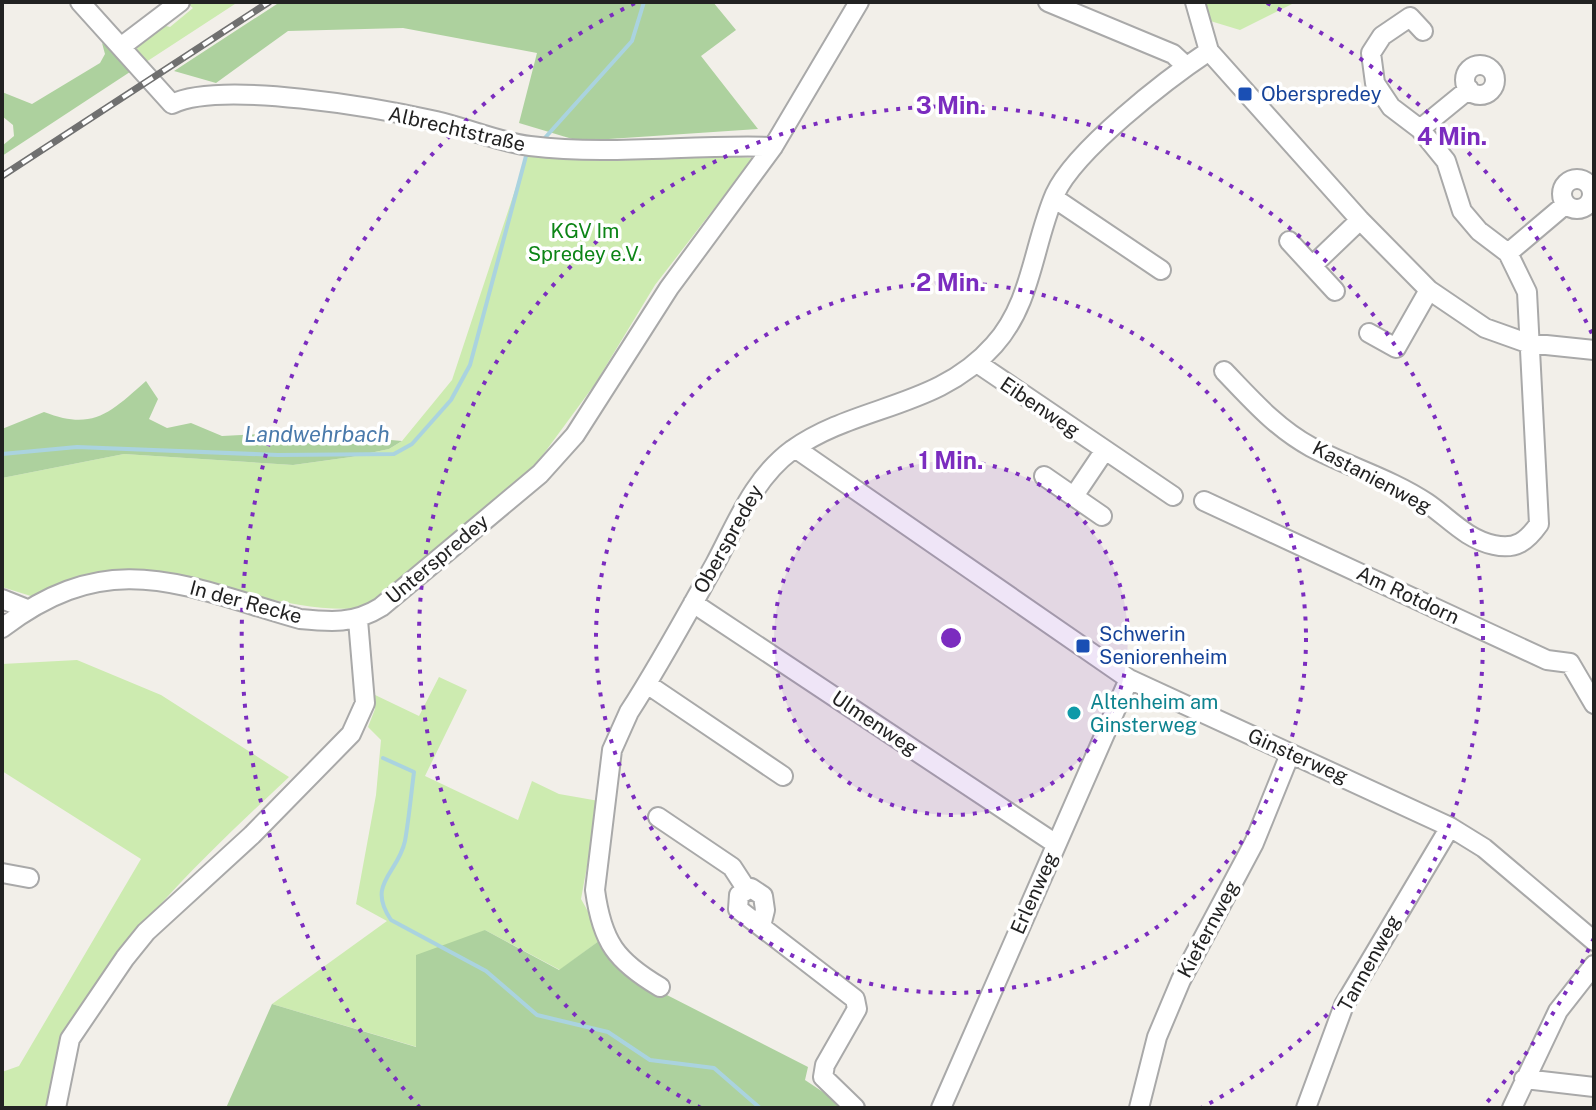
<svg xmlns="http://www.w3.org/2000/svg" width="1596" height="1110" font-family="'Public Sans',sans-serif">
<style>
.grass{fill:#cdebb0}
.forest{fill:#add19e}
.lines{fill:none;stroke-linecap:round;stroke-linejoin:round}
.stream{stroke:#aad3df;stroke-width:4}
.minor-casing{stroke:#a9a9a9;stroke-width:22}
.minor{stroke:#fff;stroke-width:18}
.rail-casing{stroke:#707070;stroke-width:7}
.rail{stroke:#fff;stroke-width:4;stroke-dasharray:12;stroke-linecap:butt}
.ring{fill:none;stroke:#7b2cbf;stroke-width:4;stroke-dasharray:4 8}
.transit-dot{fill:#1a4fb4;stroke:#fff;stroke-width:3}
.culture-dot{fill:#0f9aa8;stroke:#fff;stroke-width:3}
.labels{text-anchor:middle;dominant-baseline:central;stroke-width:7;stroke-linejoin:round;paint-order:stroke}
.transit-label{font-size:20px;fill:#164399;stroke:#fff;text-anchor:start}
.street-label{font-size:20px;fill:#222;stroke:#fff}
.park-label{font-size:20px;fill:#0c8416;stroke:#fff}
.culture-label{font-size:20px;fill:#0d838f;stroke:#fff;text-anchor:start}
.water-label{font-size:22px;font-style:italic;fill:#4a7aab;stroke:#fff}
.centre{fill:#7b2cbf;stroke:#fff;stroke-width:4}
.ring-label{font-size:24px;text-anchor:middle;font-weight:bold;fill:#7b2cbf;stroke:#fff;stroke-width:7;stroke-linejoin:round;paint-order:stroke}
</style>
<rect width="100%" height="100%" fill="#f2efe9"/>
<!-- grass -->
<path class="grass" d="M 185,2 L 238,2 L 146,62 L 135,50 L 134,43 L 158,24 L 170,27 L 193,8 Z
M 1207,2 L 1296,2 L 1240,30 L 1207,20 Z
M 527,154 L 697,154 L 753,158 L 655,285 L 595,384 L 534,467 L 364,608 C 272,616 190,563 98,574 C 76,576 55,589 34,597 L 2,587 L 2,478 L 124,454 L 293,465 L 351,457 L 389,449 L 402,441 L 452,380 Z
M 77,660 L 161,695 L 289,777 C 204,857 117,937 63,1042 C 54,1060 53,1088 49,1108 L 2,1108 L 2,1072 L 19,1066 L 141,859 L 2,771 L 2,664 Z
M 439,677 L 467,690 L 425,776 L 518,820 L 532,781 L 559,794 L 599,801 L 581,899 L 603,938 L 560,970 L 485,930 L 417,1047 L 272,1004 L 387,921 L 356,904 L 376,795 L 381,740 L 368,727 L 375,709 L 373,694 L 419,716 Z"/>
<!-- forest -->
<path class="forest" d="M 280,2 L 713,2 L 736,30 L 701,56 L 758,129 L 579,141 L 519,123 L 537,53 L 403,28 L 288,31 L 216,83 L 174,71 Z
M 102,43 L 136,68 L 2,156 L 2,146 L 14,136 L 13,125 L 2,116 L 2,92 L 32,104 L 100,63 L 105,54 Z
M 146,381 L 158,399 L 149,419 L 167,428 L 191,423 L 222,436 L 303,432 L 402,441 L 389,449 L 351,457 L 293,465 L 124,454 L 2,478 L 2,429 L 44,412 C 93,431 110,413 146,381 Z
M 485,930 L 559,970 L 603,938 L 663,993 L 808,1067 L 805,1080 L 847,1108 L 226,1108 L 272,1004 L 416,1047 L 416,955 Z"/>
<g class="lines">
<!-- stream -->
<path class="stream" d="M 543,140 L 632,41 L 644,2
M 2,454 L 77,447 L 278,455 L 394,454 L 412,444 L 451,400 L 470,365 L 526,156
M 383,758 L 414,772 C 411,795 409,818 405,841 C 398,874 366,883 391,920 L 486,971 L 537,1015 L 608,1032 L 650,1060 L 714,1068 L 760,1108"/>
<defs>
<path id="minor" d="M 80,2 L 172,104 C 221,80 379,108 436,121 C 467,128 498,142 530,146 C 611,156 691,144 773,147
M 1048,2 L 1173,54 L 1186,66
M 1195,2 L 1209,51 L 1360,220 L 1429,290 L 1485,328 L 1527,343 L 1594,350
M 122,46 L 180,2
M1465 80a15 15 0 1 1 30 0a15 15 0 1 1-30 0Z
M 1420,129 L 1469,89
M1562 194a15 15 0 1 1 30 0a15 15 0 1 1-30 0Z
M 1054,198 L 1161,270
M 1289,241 L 1335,291
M 1508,253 L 1566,204
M 1312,266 L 1360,220
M 1369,333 L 1396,348 L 1429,290
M 977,363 L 1173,496
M 1224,371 C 1251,399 1276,428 1311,447 C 1349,467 1391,479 1427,503 C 1449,518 1466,539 1494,545 C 1516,550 1527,541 1539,524 L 1527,292 L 1508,253 L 1479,231 L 1462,211 L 1446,161 L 1420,129 L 1391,107 L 1375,83 L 1371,53 L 1382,36 L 1410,17 L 1423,31
M 795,448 L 1129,679 L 1450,827 L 1484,848 L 1594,941
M 1044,476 L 1102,516
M 1074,496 L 1105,450
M 1204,501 L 1547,660 L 1570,663 L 1594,704
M 2,599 L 27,609
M 693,603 L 1056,844
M 2,628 C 111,545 183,586 300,619 C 331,622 354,624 381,607 L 540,474 L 575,435 L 669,288 L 773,147 L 859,2
M 647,684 L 783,776
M 658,817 L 732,867 L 747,890
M 2,873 L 29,878
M 761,926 L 765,910 L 763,896 L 751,888 L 739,895 L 738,909 L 855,999 L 857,1009 L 825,1065 L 823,1077 L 855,1108
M 660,987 C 616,961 602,942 595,890 L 612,750 L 629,712 C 660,664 687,614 715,564 C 737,523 753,479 792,450 C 857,404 938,409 994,345 C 1032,303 1033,245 1055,194 C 1075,150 1167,79 1209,51
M 1524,1079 L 1594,1087
M 56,1108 L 70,1039 L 125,958 L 146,932 L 252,835 L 351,734 L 365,703 L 358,620
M 941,1108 L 1129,679
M 1139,1108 L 1157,1037 L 1181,980 L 1254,843 L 1290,754
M 1306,1108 L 1344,1005 L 1450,827
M 1512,1108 L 1558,1011 L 1594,965"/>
</defs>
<!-- minor casing -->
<use href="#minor" class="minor-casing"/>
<!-- minor -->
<use href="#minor" class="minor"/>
<defs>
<path id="rail" d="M 2,176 L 269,2"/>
</defs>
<!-- rail casing -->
<use href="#rail" class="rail-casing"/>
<!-- rail -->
<use href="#rail" class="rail"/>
</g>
<!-- distance rings -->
<circle cx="951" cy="638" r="177" fill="#7b2cbf" fill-opacity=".12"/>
<g class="ring">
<circle cx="951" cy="638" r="177"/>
<circle cx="951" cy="638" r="355"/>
<path d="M701 1108A532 532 0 1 1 1201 1108"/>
<path d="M1594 938A709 709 0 0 1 1482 1108M420 1108A709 709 0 0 1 635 3M1267 3A709 709 0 0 1 1594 338"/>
</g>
<!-- markers -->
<g class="transit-dot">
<rect x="1237" y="86" width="16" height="16" rx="4"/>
<rect x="1075" y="638" width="16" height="16" rx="4"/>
</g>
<circle class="culture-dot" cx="1074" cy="713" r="8"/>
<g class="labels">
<!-- transit labels -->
<g class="transit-label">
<text x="1261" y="94">Oberspredey</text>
<text x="1099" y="634">Schwerin<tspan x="1099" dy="23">Seniorenheim</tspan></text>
</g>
<!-- street labels -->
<g class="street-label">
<text transform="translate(457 129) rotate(13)">Albrechtstraße</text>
<text transform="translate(1040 407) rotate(34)">Eibenweg</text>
<text transform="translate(1372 477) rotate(28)">Kastanienweg</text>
<text transform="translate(728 539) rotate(-61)">Oberspredey</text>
<text transform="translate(437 559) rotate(-40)">Unterspredey</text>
<text transform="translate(1408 595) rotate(25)">Am Rotdorn</text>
<text transform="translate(246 602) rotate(15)">In der Recke</text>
<text transform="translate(875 723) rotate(34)">Ulmenweg</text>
<text transform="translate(1298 756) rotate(24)">Ginsterweg</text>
<text transform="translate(1034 893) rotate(-66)">Erlenweg</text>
<text transform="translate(1208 929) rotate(-62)">Kiefernweg</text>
<text transform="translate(1369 963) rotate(-61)">Tannenweg</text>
</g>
<!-- park labels -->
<g class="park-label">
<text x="585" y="231">KGV Im<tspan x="585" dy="23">Spredey e.V.</tspan></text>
</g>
<!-- culture labels -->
<g class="culture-label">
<text x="1090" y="702">Altenheim am<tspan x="1090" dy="23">Ginsterweg</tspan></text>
</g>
<!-- water labels -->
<g class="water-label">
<text x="317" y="434">Landwehrbach</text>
</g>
</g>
<circle cx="951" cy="638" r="12" class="centre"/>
<g class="ring-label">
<text x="951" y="114">3 Min.</text>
<text x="1452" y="145">4 Min.</text>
<text x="951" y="291">2 Min.</text>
<text x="951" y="469">1 Min.</text>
</g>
<!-- border -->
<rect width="1596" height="1110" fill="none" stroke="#222222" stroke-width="8"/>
</svg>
